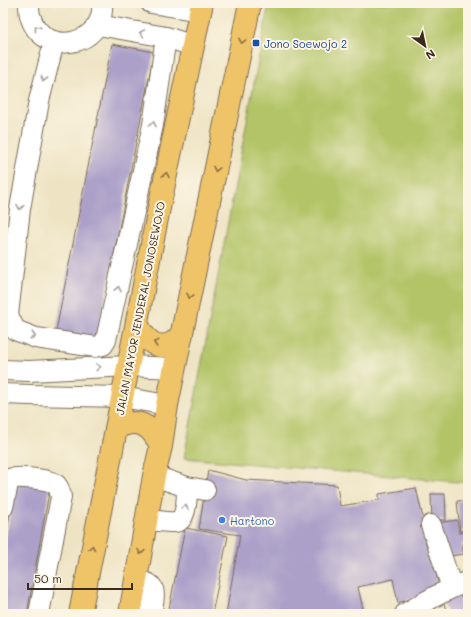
<svg xmlns="http://www.w3.org/2000/svg" width="471" height="617" font-family="Mali,sans-serif">
<style>
.green{fill:#b3c467;stroke:#777742}
.building{fill:#aca0c9}
.lines{fill:none;stroke-linecap:round;stroke-linejoin:round}
.minor-casing{stroke:#7a6b58;stroke-width:22}
.major-casing{stroke:#7a6b58;stroke-width:24}
.minor{stroke:#fff;stroke-width:20}
.major{stroke:#efc469;stroke-width:22}
.oneway{stroke:#a79f9a}
.oneway2{stroke:#8c6f40}
.transit-dot{fill:#1a4fb4;stroke:#fcf5e5;stroke-width:1.5}
.shop-dot{fill:#3f7fe0;stroke:#fcf5e5;stroke-width:1.5}
.labels{text-anchor:middle;dominant-baseline:central;stroke-width:4;stroke-linejoin:round;paint-order:stroke}
.transit-label{font-size:11px;fill:#164399;stroke:#fcf5e5;text-anchor:start}
.street-label{font-size:11px;fill:#3b2a1e;stroke:#fcf5e5}
.shop-label{font-size:11px;fill:#366cbe;stroke:#fcf5e5;text-anchor:start}
</style>
<rect width="100%" height="100%" fill="#fcf5e5"/>
<filter id="ink" filterUnits="userSpaceOnUse"><feTurbulence type="fractalNoise" baseFrequency=".025" numOctaves="2"/><feDisplacementMap in="SourceGraphic" scale="8" xChannelSelector="R" yChannelSelector="G"/><feConvolveMatrix kernelMatrix="1 2 1 2 8 2 1 2 1" color-interpolation-filters="sRGB"/></filter>
<filter id="wash" filterUnits="userSpaceOnUse"><feTurbulence type="fractalNoise" baseFrequency=".012" numOctaves="4" result="noise"/><feDisplacementMap in="SourceGraphic" scale="16" xChannelSelector="R" yChannelSelector="G"/><feGaussianBlur stdDeviation="0.9" result="paint"/><feColorMatrix in="noise" values="0 0 0 0 0 0 0 0 0 0 0 0 0 0 0 0 0 1.4 0 .05"/><feComposite in="paint" operator="in"/></filter>
<g filter="url(#wash)">
<rect width="100%" height="100%" fill="#eee4c4"/>
<!-- green -->
<path class="green" d="M 269,3 L 468,3 L 468,483 L 184,458 Z"/>
<g id="blocks">
<!-- building -->
<path class="building" d="M 112,44 L 154,52 L 96,345 L 55,336 Z
M 208,470 L 246,480 L 337,485 L 340,506 L 379,500 L 379,494 L 416,488 L 440,590 L 398,603 L 393,579 L 358,587 L 364,614 L 226,614 L 240,535 L 199,529 Z
M 16,481 L 50,487 L 27,614 L 3,614 L 3,553 Z
M 431,494 L 445,494 L 446,520 L 432,520 Z
M 468,500 L 468,530 L 460,531 L 457,501 Z
M 457,520 L 459,533 L 468,532 L 468,543 L 462,544 L 464,554 L 443,557 L 437,523 Z
M 185,528 L 228,536 L 212,614 L 168,614 Z
M 468,592 L 468,614 L 448,614 L 443,602 Z"/>
</g>
</g>
<g filter="url(#ink)">
<use href="#blocks" fill-opacity="0" stroke="#7a6b58" stroke-width="1"/>
<g class="lines">
<defs>
<path id="minor" d="M 29,3 C 29,7 29,12 30,15 C 41,59 106,47 102,3
M 151,3 L 200,11
M 98,25 L 166,37 L 193,46
M 54,42 L 39,101 L 20,209 L 8,315 L 15,330 L 36,338 L 96,347 L 103,345 L 106,340 L 153,125 L 166,37
M 3,370 L 29,371 L 129,366 L 175,368
M 3,394 L 29,395 L 122,397 L 167,405
M 154,476 L 187,487 L 205,490
M 9,479 C 17,476 46,479 54,483 C 59,486 60,492 61,497 L 39,614
M 3,480 L 9,479 L 3,507
M 147,520 C 154,520 173,524 179,521 C 187,516 187,495 187,487
M 431,525 L 452,588
M 136,580 C 140,581 145,582 149,584 C 158,589 152,606 151,614
M 405,614 C 425,601 446,590 468,581"/>
<path id="major" d="M 137,323 C 143,337 155,352 172,343 C 176,341 179,337 182,334
M 116,428 C 138,417 151,425 161,446
M 80,614 L 159,208 L 202,3
M 130,614 L 154,476 L 161,446 L 167,405 L 250,3"/>
</defs>
<!-- minor casing -->
<use href="#minor" class="minor-casing"/>
<!-- major casing -->
<use href="#major" class="major-casing"/>
<!-- minor -->
<use href="#minor" class="minor"/>
<!-- major -->
<use href="#major" class="major"/>
</g>
<!-- one-way arrows -->
<defs><path id="oneway-chevron" d="M-2-3.5L2.5 0L-2 3.5" fill="none" stroke-width="1.6" stroke-linecap="round" stroke-linejoin="round"/></defs>
<g class="oneway">
<use href="#oneway-chevron" transform="translate(37 28) rotate(-127)"/>
<use href="#oneway-chevron" transform="translate(142 33) rotate(-170)"/>
<use href="#oneway-chevron" transform="translate(44 79) rotate(105)"/>
<use href="#oneway-chevron" transform="translate(153 124) rotate(-80)"/>
<use href="#oneway-chevron" transform="translate(20 207) rotate(99)"/>
<use href="#oneway-chevron" transform="translate(118 289) rotate(-78)"/>
<use href="#oneway-chevron" transform="translate(33 336) rotate(18)"/>
<use href="#oneway-chevron" transform="translate(98 367) rotate(-3)"/>
<use href="#oneway-chevron" transform="translate(185 507) rotate(-80)"/>
</g>
<g class="oneway2">
<use href="#oneway-chevron" transform="translate(242 41) rotate(102)"/>
<use href="#oneway-chevron" transform="translate(216 169) rotate(102)"/>
<use href="#oneway-chevron" transform="translate(166 175) rotate(-78)"/>
<use href="#oneway-chevron" transform="translate(190 296) rotate(102)"/>
<use href="#oneway-chevron" transform="translate(156 343) rotate(-163)"/>
<use href="#oneway-chevron" transform="translate(92 548) rotate(-79)"/>
<use href="#oneway-chevron" transform="translate(141 552) rotate(100)"/>
</g>
</g>
<!-- markers -->
<rect class="transit-dot" x="252" y="39" width="8" height="8" rx="2"/>
<circle class="shop-dot" cx="222" cy="520" r="4"/>
<g class="labels">
<!-- transit labels -->
<g class="transit-label">
<text x="264" y="43">Jono Soewojo 2</text>
</g>
<!-- street labels -->
<g class="street-label">
<text transform="translate(140 308) rotate(-79)">JALAN MAYOR JENDERAL JONOSEWOJO</text>
</g>
<!-- shop labels -->
<g class="shop-label">
<text x="230" y="520">Hartono</text>
</g>
</g>
<!-- margin -->
<rect width="471" height="617" fill="none" stroke="#fcf5e5" stroke-width="16"/>
<!-- north arrow -->
<g transform="translate(425 46) rotate(147)" stroke="#fcf5e5" stroke-width="3" paint-order="stroke">
<path d="M0-3L7 15L0 10L-7 15Z" fill="#3b2a1e"/>
<text y="-6" font-size="11" font-weight="bold" text-anchor="middle" fill="#3b2a1e">N</text>
</g>
<!-- scale -->
<path d="M28 583v6h104v-6" fill="none" stroke="#3b2a1e" stroke-width="2"/>
<text x="34" y="583" font-size="12" fill="#3b2a1e" stroke="#fcf5e5" stroke-width="3" paint-order="stroke">50 m</text>
</svg>
